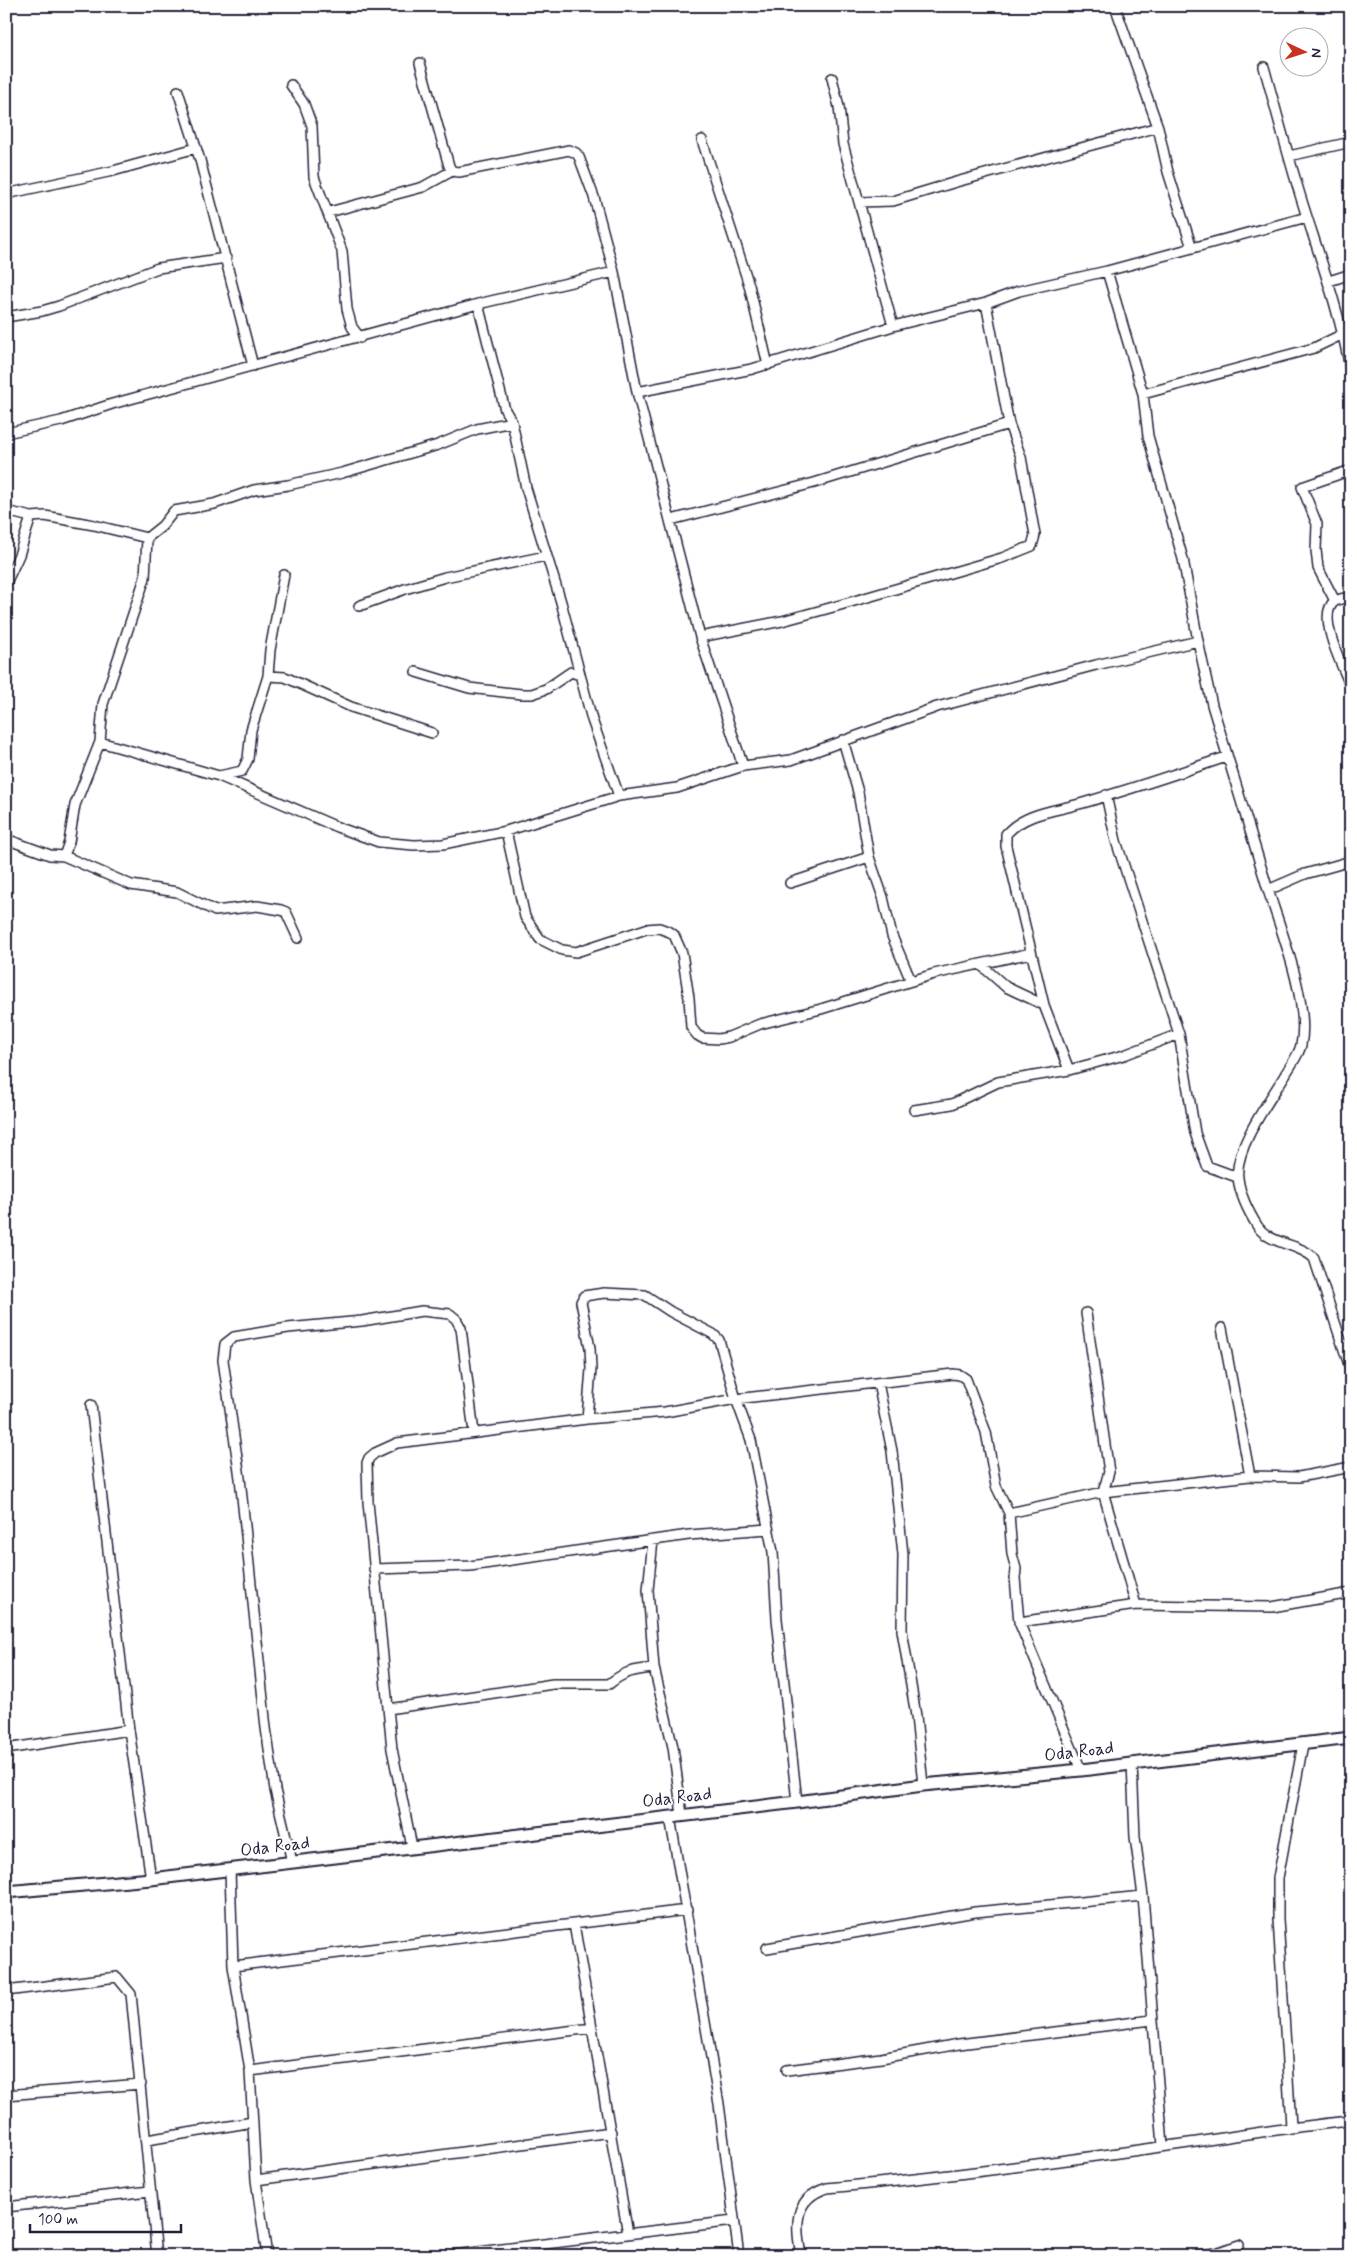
<svg xmlns="http://www.w3.org/2000/svg" width="1357" height="2262" font-family="Mynerve,sans-serif">
<style>
.lines{fill:none;stroke-linecap:round;stroke-linejoin:round}
.street-casing{stroke:#22223b;stroke-width:12}
.secondary-casing{stroke:#22223b;stroke-width:15}
.street{stroke:#fff;stroke-width:9}
.secondary{stroke:#fff;stroke-width:11}
.labels{text-anchor:middle;dominant-baseline:central;stroke-width:4;stroke-linejoin:round;paint-order:stroke}
.street-label{font-size:18px;fill:#22223b;stroke:#fff}
</style>
<rect width="100%" height="100%" fill="#fff"/>
<filter id="ink" filterUnits="userSpaceOnUse"><feTurbulence type="fractalNoise" baseFrequency=".02" numOctaves="2"/><feDisplacementMap in="SourceGraphic" scale="10" xChannelSelector="R" yChannelSelector="G"/><feConvolveMatrix kernelMatrix="1 2 1 2 8 2 1 2 1" color-interpolation-filters="sRGB"/></filter>
<g filter="url(#ink)">
<g class="lines">
<defs>
<path id="street" d="M 1115,6 L 1158,127 L 1168,172 L 1192,248
M 420,63 L 449,166 L 452,171
M 1264,67 C 1278,117 1291,168 1307,217 C 1324,269 1342,321 1351,374
M 832,78 L 839,107 L 843,144 L 893,326
M 291,85 L 304,104 L 312,126 L 314,177 L 342,251 L 347,309 L 352,327 L 360,338
M 178,91 L 200,160 L 253,366
M 702,140 L 749,285 L 768,365
M 1289,156 L 1351,142
M 6,194 L 113,171 L 196,148
M 859,202 L 893,201 L 956,182 L 1158,127
M 329,212 L 423,187 L 452,171 L 459,172 L 569,150 L 576,153 L 579,157 L 594,197 L 614,272 L 637,392 L 700,637 L 743,766
M 1107,271 L 1143,394 L 1148,436 L 1183,559 L 1198,641 L 1212,705 L 1268,890
M 1329,281 L 1351,274
M 478,304 L 505,410 L 512,422 L 526,488 L 561,602 L 592,720 L 619,796
M 6,317 L 42,311 L 59,306 L 158,268 L 226,258
M 637,392 L 752,369 L 893,326 L 986,303 L 1019,291 L 1107,271 L 1307,217
M 1143,394 L 1314,348 L 1341,335
M 6,433 L 61,421 L 112,404 L 478,304 L 614,272
M 6,511 L 31,517 L 45,516 L 94,525 L 147,538 L 162,526 L 174,511 L 214,504 L 254,490 L 288,485 L 342,473 L 438,445 L 477,429 L 512,422
M 671,520 L 814,483 L 1009,424
M 6,583 L 19,555 L 31,517
M 1351,596 C 1346,598 1339,599 1335,601 C 1315,615 1344,669 1351,687
M 1335,601 L 1318,568 L 1316,550 L 1317,524 L 1302,487 L 1351,470
M 359,606 L 405,589 L 445,577 L 546,556
M 700,637 L 782,621 L 837,606 L 1002,558 L 1032,546 L 1035,535 L 1021,457 L 1009,424 L 986,303
M 416,672 L 469,688 L 521,694 L 532,694 L 546,689 L 571,672 L 580,675
M 268,676 L 285,677 L 351,707 L 432,733
M 843,740 L 858,792 L 869,857 L 883,897 L 892,936 L 911,981
M 100,742 L 219,776 L 337,827 L 379,842 L 414,845 L 443,844 L 506,831 L 619,796 L 677,788 L 743,766 L 791,760 L 937,707 L 1096,665 L 1198,641
M 219,776 L 242,771 L 248,759 L 251,730 L 268,676 L 270,650 L 284,575
M 1106,795 L 1116,841 L 1179,1034 L 1195,1133 L 1207,1166 L 1237,1177
M 506,831 L 525,917 L 540,939 L 562,950 L 576,952 L 646,929 L 659,928 L 670,932 L 674,935 L 682,953 L 689,998 L 691,1027 L 697,1035 L 702,1038 L 719,1039 L 729,1037 L 760,1024 L 821,1009 L 934,974 L 1031,953
M 6,839 L 50,855 L 64,856 L 69,842 L 75,805 L 100,742 L 103,704 L 145,578 L 147,538
M 64,856 L 131,885 L 177,892 L 215,911 L 257,906 L 281,910 L 286,912 L 298,938
M 1351,861 L 1305,874 L 1268,890 C 1281,930 1310,1004 1301,1045 C 1299,1055 1290,1066 1285,1075 C 1270,1100 1234,1148 1238,1178 C 1240,1194 1249,1213 1258,1227 C 1271,1245 1299,1243 1314,1258 L 1351,1371
M 790,883 L 869,857
M 981,965 L 1006,987 L 1044,1005
M 1069,1070 L 1044,1005 L 1006,846 L 1006,834 C 1026,812 1056,811 1083,803 C 1131,789 1179,773 1226,757
M 914,1110 L 952,1104 L 998,1082 L 1069,1070 L 1124,1055 L 1179,1034
M 1086,1313 L 1109,1472 L 1103,1492 L 1136,1605
M 1222,1328 L 1250,1476
M 878,1383 L 892,1451 L 903,1554 L 902,1630 L 916,1716 L 923,1785
M 91,1405 L 129,1730 L 151,1879
M 587,1419 L 591,1369 L 590,1348 L 581,1302 L 584,1296 L 604,1293 L 645,1295 L 671,1312 L 713,1334 L 719,1340 L 736,1399 L 751,1440 L 773,1552 L 777,1619 L 797,1802
M 1009,1513 L 1103,1492 L 1250,1476 L 1299,1477 L 1351,1467
M 653,1540 L 648,1590 L 654,1668 L 673,1747 L 682,1815
M 374,1569 L 470,1566 L 689,1535 L 768,1529
M 1019,1622 L 1136,1605 L 1272,1607 L 1351,1593
M 388,1709 L 553,1684 L 609,1684 C 625,1671 634,1670 654,1668
M 6,1749 L 129,1730
M 1132,1763 L 1135,1837 L 1143,1896 L 1163,2146
M 670,1817 L 719,2104 L 739,2256
M 412,1847 L 392,1749 L 368,1502 L 367,1463 L 369,1458 L 375,1453 L 397,1443 L 587,1419 L 665,1412 L 736,1399 L 953,1374 L 960,1375 L 966,1379 L 986,1432 L 996,1486 L 1009,1513 L 1012,1554 L 1016,1569 L 1015,1578 L 1019,1622 L 1081,1770
M 292,1862 L 275,1790 L 266,1728 L 240,1478 L 223,1360 L 225,1344 L 234,1337 L 288,1328 L 362,1321 L 422,1311 L 450,1314 L 456,1319 L 461,1328 L 474,1433
M 230,1870 L 233,1966 L 250,2071 L 256,2180 L 267,2256
M 574,1924 L 628,2234
M 767,1948 L 975,1912 L 1143,1896
M 233,1966 L 687,1910
M 6,1991 L 117,1977 L 131,1994 L 157,2256
M 787,2070 L 881,2058 L 959,2044 L 1152,2020
M 250,2071 L 592,2028
M 6,2095 L 141,2084
M 1291,2126 L 1278,1919 L 1278,1878 L 1303,1744
M 147,2140 L 253,2122
M 256,2180 L 611,2132
M 6,2207 L 150,2191
M 445,2256 L 734,2221
M 801,2256 C 796,2226 792,2199 827,2188 C 948,2177 1069,2160 1189,2143 C 1243,2135 1296,2126 1351,2121
M 1193,2256 L 1216,2253 L 1239,2245"/>
<path id="secondary" d="M 6,1892 L 151,1879 L 797,1802 L 923,1785 L 1081,1770 L 1351,1738"/>
</defs>
<!-- street casing -->
<use href="#street" class="street-casing"/>
<!-- secondary casing -->
<use href="#secondary" class="secondary-casing"/>
<!-- street -->
<use href="#street" class="street"/>
<!-- secondary -->
<use href="#secondary" class="secondary"/>
</g>
</g>
<g class="labels">
<!-- street labels -->
<g class="street-label">
<text transform="translate(1079 1752) rotate(-7)">Oda Road</text>
<text transform="translate(677 1798) rotate(-7)">Oda Road</text>
<text transform="translate(275 1847) rotate(-7)">Oda Road</text>
</g>
</g>
<!-- margin -->
<rect width="1357" height="2262" fill="none" stroke="#fff" stroke-width="25"/>
<rect x="12" y="12" width="1332" height="2237" fill="none" stroke="#22223b" stroke-width="2" filter="url(#ink)"/>
<!-- north arrow -->
<g transform="translate(1304 52) rotate(94)"><circle r="24" fill="#ffffff" stroke="#a7a7b1"/>
<path d="M0-4L9 19L0 12L-9 19Z" fill="#c8321e"/>
<text y="-8" font-size="14" font-weight="bold" text-anchor="middle" fill="#22223b">N</text>
</g>
<!-- scale -->
<path d="M30 2224v8h151v-8" fill="none" stroke="#22223b" stroke-width="2.5"/>
<text x="38" y="2224" font-size="15" fill="#22223b" stroke="#ffffff" stroke-width="4" paint-order="stroke">100 m</text>
</svg>
